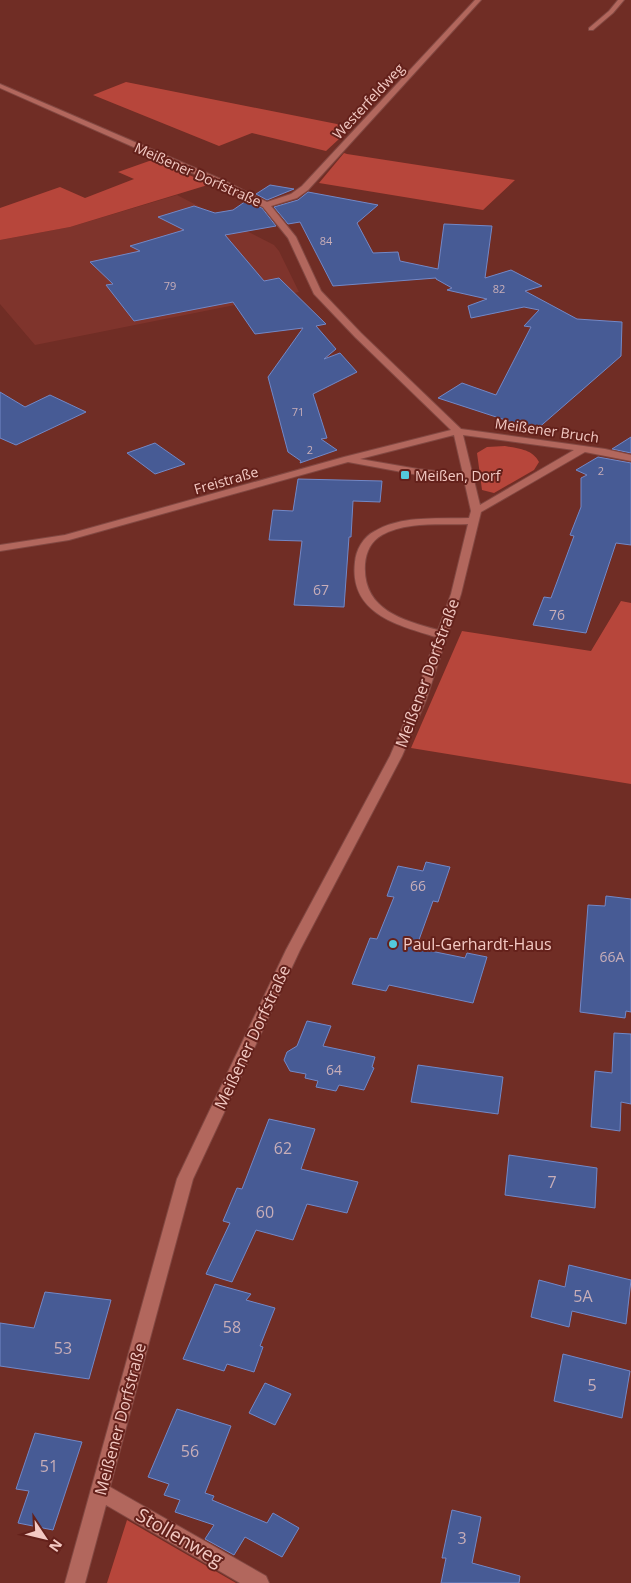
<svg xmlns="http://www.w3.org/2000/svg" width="631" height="1583" font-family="'Open Sans',sans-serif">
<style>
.built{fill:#7f342c}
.green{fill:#b7463b}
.building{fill:#475b95;stroke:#7288c7}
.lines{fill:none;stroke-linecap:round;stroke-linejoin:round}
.minor-casing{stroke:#824842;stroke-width:2}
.minor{fill:#b2675d;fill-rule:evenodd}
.poi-dot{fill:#53cadc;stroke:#64211b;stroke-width:2}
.labels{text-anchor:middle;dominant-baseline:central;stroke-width:4;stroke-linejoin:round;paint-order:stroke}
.far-number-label{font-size:11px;fill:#c8aeb8}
.far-street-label{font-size:14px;fill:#f3c9c3;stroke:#64211b}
.far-poi-label{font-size:14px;fill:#f3c9c3;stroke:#64211b;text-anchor:start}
.number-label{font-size:14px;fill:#c8aeb8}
.street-label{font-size:16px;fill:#f3c9c3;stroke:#64211b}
.poi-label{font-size:16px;fill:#f3c9c3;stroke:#64211b;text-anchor:start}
.near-number-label{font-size:16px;fill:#c8aeb8}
.near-street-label{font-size:19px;fill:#f3c9c3;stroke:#64211b}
</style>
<rect width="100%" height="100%" fill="#702d25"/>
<!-- built -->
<path class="built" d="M 177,195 L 274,245 L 279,251 L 299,292 L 35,345 L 0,304 L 0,240 L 70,227 Z"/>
<!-- green -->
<path class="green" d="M 126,82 L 352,127 L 326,151 L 252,133 L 219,146 L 93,95 Z
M 344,153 L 347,154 L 515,180 L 483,210 L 319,183 Z
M 152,160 L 211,184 L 70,227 L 0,240 L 0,208 L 60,187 L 85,198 L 134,179 L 118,172 Z
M 505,446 C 519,449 532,449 539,462 L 534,470 L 494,493 L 482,490 L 477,453 L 487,447 Z
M 621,601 L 631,603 L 631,784 L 411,748 L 462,631 L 591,651 Z
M 127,1520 L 236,1583 L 107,1583 Z"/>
<!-- building -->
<path class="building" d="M 270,185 L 294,189 L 267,200 L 256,194 Z
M 308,192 L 378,205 L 357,223 L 373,253 L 398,252 L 400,261 L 438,269 L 444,224 L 492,226 L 485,278 L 511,270 L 542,286 L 525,291 L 577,319 L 622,322 L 621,356 L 536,430 L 438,398 L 462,383 L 496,395 L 531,327 L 524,326 L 539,310 L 524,307 L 471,318 L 468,306 L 487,299 L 447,290 L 452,288 L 436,279 L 436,278 L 333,286 L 300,222 L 288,224 L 274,207 L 298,200 Z
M 246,201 L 262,208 L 276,226 L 225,235 L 264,281 L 279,278 L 326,324 L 316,326 L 336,349 L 324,359 L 340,353 L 357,372 L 313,394 L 327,438 L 321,439 L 337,450 L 300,463 L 301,461 L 288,452 L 268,377 L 303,328 L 255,334 L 233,302 L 134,321 L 106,285 L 113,284 L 90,262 L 140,251 L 130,246 L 184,230 L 158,217 L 194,206 L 215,213 L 233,210 Z
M 0,392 L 25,407 L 50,395 L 86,412 L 16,445 L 0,438 Z
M 631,437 L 631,453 L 612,449 Z
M 155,443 L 185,464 L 155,474 L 127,453 Z
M 598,457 L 631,463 L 631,545 L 616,543 L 586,633 L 533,625 L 544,597 L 551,598 L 574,536 L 570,535 L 581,507 L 581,478 L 587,475 L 576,470 Z
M 298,479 L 382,481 L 380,502 L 353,501 L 351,537 L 349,537 L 344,607 L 294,605 L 302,541 L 269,540 L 273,510 L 293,511 Z
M 426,862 L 450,867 L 438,902 L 433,901 L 416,948 L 465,958 L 467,953 L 487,957 L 473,1003 L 389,985 L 386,991 L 352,984 L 370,938 L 377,939 L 394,897 L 387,896 L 398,866 L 423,871 Z
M 606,896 L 631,899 L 631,1012 L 626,1011 L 625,1018 L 580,1012 L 588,905 L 605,906 Z
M 307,1021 L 331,1026 L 323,1046 L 375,1057 L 372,1067 L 374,1068 L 364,1090 L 339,1085 L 336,1091 L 316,1087 L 318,1081 L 305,1078 L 306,1074 L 290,1071 L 284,1060 L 287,1052 L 297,1046 Z
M 614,1033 L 631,1034 L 631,1104 L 621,1102 L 620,1131 L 591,1127 L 595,1071 L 612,1073 Z
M 418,1065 L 503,1077 L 498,1114 L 411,1102 Z
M 269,1119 L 315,1129 L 301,1169 L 358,1182 L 347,1213 L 307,1204 L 293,1240 L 256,1230 L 232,1282 L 206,1274 L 230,1223 L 223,1221 L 237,1188 L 242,1189 Z
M 509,1155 L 597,1168 L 595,1208 L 505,1195 Z
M 569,1265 L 631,1280 L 626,1324 L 572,1311 L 569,1327 L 531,1317 L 539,1280 L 565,1287 Z
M 215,1284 L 251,1294 L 246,1300 L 275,1308 L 260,1346 L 263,1347 L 254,1372 L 227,1364 L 224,1371 L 183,1359 Z
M 45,1292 L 111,1300 L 89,1379 L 0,1366 L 0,1323 L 34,1328 Z
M 563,1354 L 630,1371 L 622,1418 L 554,1401 Z
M 265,1383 L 291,1394 L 275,1425 L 249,1413 Z
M 177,1409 L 231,1426 L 205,1493 L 214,1496 L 212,1500 L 267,1523 L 273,1513 L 299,1528 L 282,1557 L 245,1537 L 234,1555 L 205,1539 L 214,1525 L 175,1512 L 180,1500 L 164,1495 L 169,1484 L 148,1477 Z
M 35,1433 L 82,1442 L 53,1530 L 18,1523 L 29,1491 L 16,1489 Z
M 452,1510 L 481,1517 L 472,1563 L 520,1576 L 519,1583 L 441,1583 L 446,1558 L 442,1558 Z"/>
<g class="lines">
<defs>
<path id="minor" d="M 475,0 L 481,0 L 308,190 L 297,198 L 271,206 L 296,237 L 321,291 L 361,333 L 461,429 L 605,449 L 631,455 L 631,461 L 585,452 L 481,512 L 461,594 L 426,700 L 402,756 L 300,950 L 193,1179 L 110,1487 L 266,1576 L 269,1583 L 240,1583 L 106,1505 L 85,1583 L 65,1583 L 177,1179 L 286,950 L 390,756 L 414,700 L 436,637 C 396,625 349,613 355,562 C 356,550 363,537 375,531 C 402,515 439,519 469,518 L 471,511 L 464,480 L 418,475 L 348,462 L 69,540 L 0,551 L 0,545 L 65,535 L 344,457 L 451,430 L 355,337 L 314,294 L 288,238 L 263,207 L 217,184 L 0,88 L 0,84 L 223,180 L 267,202 L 291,194 L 302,186 ZM 454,435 L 463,474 L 418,469 L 360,459 ZM 463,435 L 574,450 L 480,505 ZM 468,524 L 451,594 L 438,630 C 401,620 362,609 365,564 C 366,552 371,541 382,535 C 406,521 441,525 468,524 Z
M 618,0 L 624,0 L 613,13 L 593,30 L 589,30 L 589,28 L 609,11 Z"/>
</defs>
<!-- minor casing -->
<use href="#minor" class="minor-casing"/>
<!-- minor -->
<use href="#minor" class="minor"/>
</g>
<!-- markers -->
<g class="poi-dot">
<rect x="400" y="470" width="10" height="10" rx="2.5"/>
<circle cx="393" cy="944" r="5"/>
</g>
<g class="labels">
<!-- far-number labels -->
<g class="far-number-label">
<text x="326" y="240">84</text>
<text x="170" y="285">79</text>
<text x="499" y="288">82</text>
<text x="298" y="411">71</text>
<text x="310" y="449">2</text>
<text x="601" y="470">2</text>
</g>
<!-- far-street labels -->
<g class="far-street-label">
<text transform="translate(368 101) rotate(-47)">Westerfeldweg</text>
<text transform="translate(198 174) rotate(24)">Meißener Dorfstraße</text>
<text transform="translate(547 430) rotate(8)">Meißener Bruch</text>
<text transform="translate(226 480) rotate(-16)">Freistraße</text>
</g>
<!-- far-poi labels -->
<g class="far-poi-label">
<text x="415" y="475">Meißen, Dorf</text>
</g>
<!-- number labels -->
<g class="number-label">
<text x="321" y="589">67</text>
<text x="557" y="614">76</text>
<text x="418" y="885">66</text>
<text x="612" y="956">66A</text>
<text x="334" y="1069">64</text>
</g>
<!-- street labels -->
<g class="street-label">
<text transform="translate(427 673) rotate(-70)">Meißener Dorfstraße</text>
<text transform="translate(252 1037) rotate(-65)">Meißener Dorfstraße</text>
<text transform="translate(120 1419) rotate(-75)">Meißener Dorfstraße</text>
</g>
<!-- poi labels -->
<g class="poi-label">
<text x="403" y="944">Paul-Gerhardt-Haus</text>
</g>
<!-- near-number labels -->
<g class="near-number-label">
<text x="283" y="1148">62</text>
<text x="552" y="1182">7</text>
<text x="265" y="1212">60</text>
<text x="583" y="1296">5A</text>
<text x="232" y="1327">58</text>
<text x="63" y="1348">53</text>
<text x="592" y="1385">5</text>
<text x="190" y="1451">56</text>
<text x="49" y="1466">51</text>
<text x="462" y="1538">3</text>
</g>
<!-- near-street labels -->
<g class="near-street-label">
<text transform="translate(180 1537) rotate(30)">Stollenweg</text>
</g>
</g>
<!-- north arrow -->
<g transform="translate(45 1538) rotate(125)" stroke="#64211b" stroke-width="4" paint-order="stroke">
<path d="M0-4L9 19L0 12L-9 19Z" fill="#f3c9c3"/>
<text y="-8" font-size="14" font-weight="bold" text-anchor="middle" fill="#f3c9c3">N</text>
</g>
</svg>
